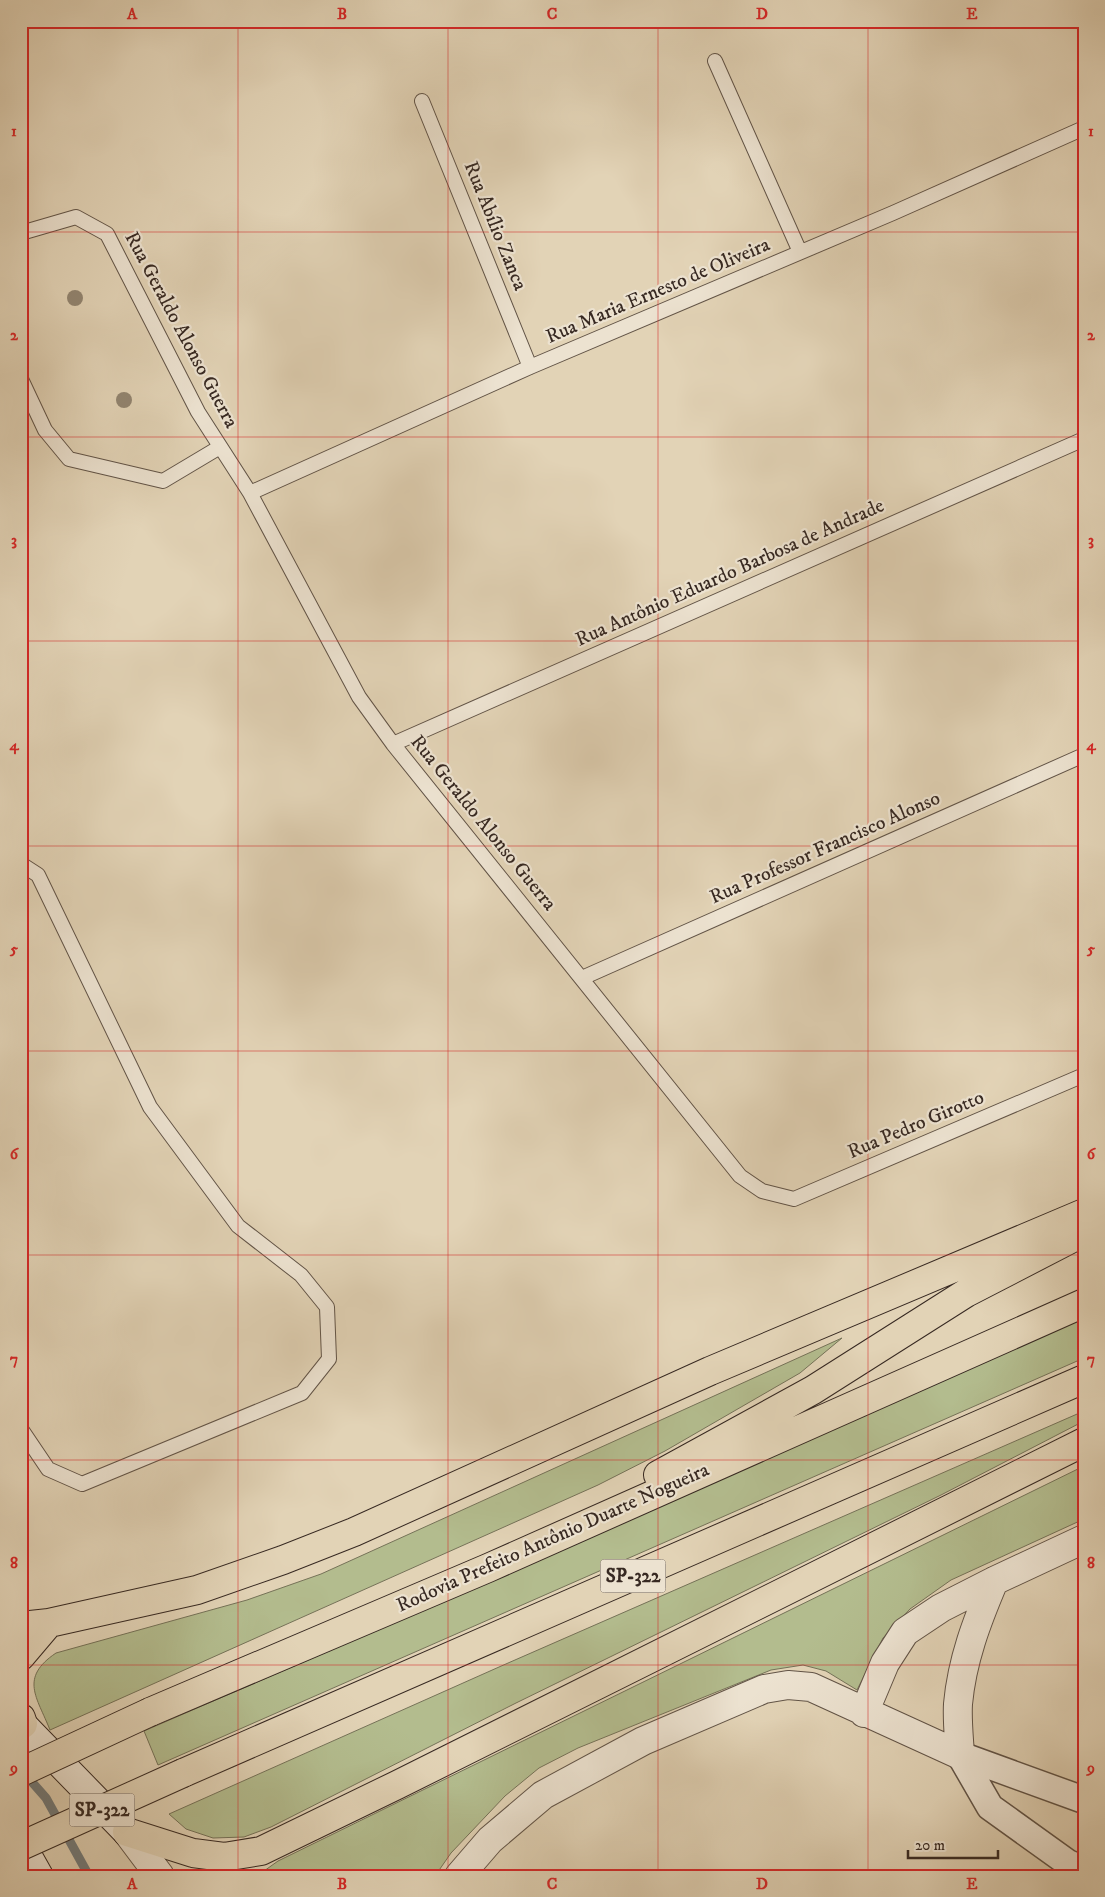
<svg xmlns="http://www.w3.org/2000/svg" width="1105" height="1897" font-family="'IM FELL DW Pica',serif">
<style>
.green{fill:#b3bc8e;stroke:#757258}
.lines{fill:none;stroke-linecap:round;stroke-linejoin:round}
.stream{stroke:#737c7d;stroke-width:9}
.service-casing{stroke:#625447;stroke-width:16}
.minor-casing{stroke:#625447;stroke-width:29}
.tertiary-casing{stroke:#625447;stroke-width:30}
.secondary-casing{stroke:#372922;stroke-width:30}
.motorway-casing{stroke:#372922;stroke-width:30}
.service{stroke:#ece2d0;stroke-width:14}
.minor{stroke:#ece2d0;stroke-width:26}
.tertiary{stroke:#ece2d0;stroke-width:28}
.secondary{stroke:#ece2d0;stroke-width:28}
.motorway{stroke:#e2d3b6;stroke-width:28}
.motorway-bridge-casing{stroke:#372922;stroke-width:30;stroke-linecap:butt}
.motorway-bridge{stroke:#e2d3b6;stroke-width:28}
.tree{fill:#928571}
.grid{fill:none;stroke:#d62828;stroke-width:1;stroke-opacity:0.55}
.labels{text-anchor:middle;dominant-baseline:central;stroke-width:4.5;stroke-linejoin:round;paint-order:stroke}
.shield{fill:#ece2d0;stroke:#6d6056;stroke-width:1}
.shield-label{font-size:19px;font-weight:bold;fill:#372922}
.street-label{font-size:20px;fill:#372922;stroke:#ece2d0}
.neatline{fill:none;stroke:#d62828;stroke-width:2}
.grid-label{font-size:16px;text-anchor:middle;font-weight:bold;fill:#d62828}
</style>
<rect width="100%" height="100%" fill="#e2d3b6"/>
<filter id="stains"><feTurbulence type="fractalNoise" baseFrequency=".004" numOctaves="4"/><feColorMatrix values="0 0 0 0 .2 0 0 0 0 .09 0 0 0 0 .02 0 0 0 .5 -.17"/></filter>
<radialGradient id="worn" r=".72"><stop offset=".6" stop-color="#630" stop-opacity="0"/><stop offset="1" stop-color="#630" stop-opacity=".3"/></radialGradient>
<!-- green -->
<path class="green" d="M 1084,1318 L 1084,1358 L 158,1765 L 144,1731 L 488,1582 Z
M 842,1338 L 800,1373 L 665,1451 L 598,1485 L 50,1730 C 37,1697 19,1678 56,1653 L 247,1600 L 321,1574 Z
M 1084,1411 L 1084,1421 L 941,1495 L 516,1703 L 271,1827 L 244,1837 L 213,1838 L 186,1829 L 169,1814 L 499,1667 Z
M 1084,1466 L 1084,1519 L 951,1580 L 910,1609 L 883,1638 L 857,1690 L 826,1671 L 803,1665 L 771,1670 L 578,1748 L 539,1768 L 505,1796 L 451,1853 L 435,1876 L 257,1876 L 278,1861 Z"/>
<g class="lines">
<!-- stream -->
<path class="stream" d="M 24,1773 L 46,1798 L 89,1876"/>
<defs>
<path id="service" d="M 715,61 L 800,252
M 422,101 L 530,367
M 21,233 L 76,217 L 107,234 L 198,412 L 250,493 L 359,697 L 393,744 L 740,1176 L 762,1191 L 794,1199 L 1084,1075
M 21,379 L 45,430 L 69,459 L 163,481 L 220,447
M 250,493 L 530,367 L 893,213 L 1084,128
M 393,744 L 1084,439
M 21,864 L 38,875 L 150,1107 L 238,1226 L 301,1275 L 327,1307 L 329,1359 L 302,1393 L 82,1484 L 48,1469 L 21,1429
M 582,978 L 1084,755"/>
<path id="minor" d="M 960,1755 L 990,1807 L 1068,1863 L 1084,1870
M 960,1755 L 1084,1800"/>
<path id="tertiary" d="M 864,1713 L 885,1663 L 905,1632 L 941,1608 L 994,1581 L 1084,1539
M 127,1832 L 160,1876
M 459,1876 L 490,1840 L 543,1795 L 643,1741 L 764,1689 L 788,1685 L 811,1687 L 960,1755 C 959,1738 957,1720 958,1704 C 962,1660 977,1621 994,1581"/>
<path id="secondary" d="M 21,1723 L 127,1832
M 21,1844 L 39,1876"/>
<path id="motorway" d="M 658,1475 L 813,1390 L 966,1293 L 1084,1232
M 21,1626 L 49,1623 L 197,1590 L 283,1560 L 354,1532 L 710,1371 L 1084,1213
M 21,1656 L 49,1623
M 150,1712 L 488,1568 L 1084,1303
M 21,1718 L 23,1724
M 183,1773 L 1084,1379
M 127,1832 L 193,1853 L 224,1857 L 261,1851 L 397,1785 L 1084,1442"/>
</defs>
<!-- service casing -->
<use href="#service" class="service-casing"/>
<!-- minor casing -->
<use href="#minor" class="minor-casing"/>
<!-- tertiary casing -->
<use href="#tertiary" class="tertiary-casing"/>
<!-- secondary casing -->
<use href="#secondary" class="secondary-casing"/>
<!-- motorway casing -->
<use href="#motorway" class="motorway-casing"/>
<!-- service -->
<use href="#service" class="service"/>
<!-- minor -->
<use href="#minor" class="minor"/>
<!-- tertiary -->
<use href="#tertiary" class="tertiary"/>
<!-- secondary -->
<use href="#secondary" class="secondary"/>
<!-- motorway -->
<use href="#motorway" class="motorway"/>
<defs>
<path id="motorway-bridge" d="M 21,1772 L 150,1712
M 21,1846 L 183,1773"/>
</defs>
<!-- motorway-bridge casing -->
<use href="#motorway-bridge" class="motorway-bridge-casing"/>
<!-- motorway-bridge -->
<use href="#motorway-bridge" class="motorway-bridge"/>
</g>
<!-- trees -->
<g class="tree">
<circle cx="75" cy="298" r="8"/>
<circle cx="124" cy="400" r="8"/>
</g>
<!-- grid -->
<path class="grid" d="M 238,21 L 238,1876M 448,21 L 448,1876M 658,21 L 658,1876M 868,21 L 868,1876M 21,232 L 1084,232M 21,437 L 1084,437M 21,641 L 1084,641M 21,846 L 1084,846M 21,1051 L 1084,1051M 21,1255 L 1084,1255M 21,1460 L 1084,1460M 21,1665 L 1084,1665"/>
<g class="labels">
<!-- shield labels -->
<g class="shield">
<rect x="600.5" y="1559.5" width="65" height="33" rx="4"/>
<rect x="69.5" y="1793.5" width="65" height="33" rx="4"/>
</g>
<g class="shield-label">
<text x="633" y="1576">SP-322</text>
<text x="102" y="1810">SP-322</text>
</g>
<!-- street labels -->
<g class="street-label">
<text transform="translate(495 226) rotate(68)">Rua Abílio Zanca</text>
<text transform="translate(658 291) rotate(-23)">Rua Maria Ernesto de Oliveira</text>
<text transform="translate(181 330) rotate(62)">Rua Geraldo Alonso Guerra</text>
<text transform="translate(730 573) rotate(-24)">Rua Antônio Eduardo Barbosa de Andrade</text>
<text transform="translate(483 823) rotate(51)">Rua Geraldo Alonso Guerra</text>
<text transform="translate(825 848) rotate(-24)">Rua Professor Francisco Alonso</text>
<text transform="translate(916 1125) rotate(-23)">Rua Pedro Girotto</text>
<text transform="translate(553 1538) rotate(-24)">Rodovia Prefeito Antônio Duarte Nogueira</text>
</g>
</g>
<!-- margin -->
<rect width="1105" height="1897" fill="none" stroke="#e2d3b6" stroke-width="55"/>
<!-- scale -->
<path d="M908 1850v8h90v-8" fill="none" stroke="#372922" stroke-width="2.5"/>
<text x="915" y="1850" font-size="15" fill="#372922" stroke="#ece2d0" stroke-width="4" paint-order="stroke">20 m</text>
<rect x="28" y="28" width="1050" height="1842" class="neatline"/>
<g class="grid-label">
<text x="132" y="19">A</text>
<text x="342" y="19">B</text>
<text x="552" y="19">C</text>
<text x="762" y="19">D</text>
<text x="972" y="19">E</text>
<text x="14" y="136">1</text>
<text x="1091" y="136">1</text>
<text x="14" y="340">2</text>
<text x="1091" y="340">2</text>
<text x="14" y="545">3</text>
<text x="1091" y="545">3</text>
<text x="14" y="750">4</text>
<text x="1091" y="750">4</text>
<text x="14" y="954">5</text>
<text x="1091" y="954">5</text>
<text x="14" y="1159">6</text>
<text x="1091" y="1159">6</text>
<text x="14" y="1364">7</text>
<text x="1091" y="1364">7</text>
<text x="14" y="1568">8</text>
<text x="1091" y="1568">8</text>
<text x="14" y="1773">9</text>
<text x="1091" y="1773">9</text>
<text x="132" y="1889">A</text>
<text x="342" y="1889">B</text>
<text x="552" y="1889">C</text>
<text x="762" y="1889">D</text>
<text x="972" y="1889">E</text>
</g>
<rect width="100%" height="100%" filter="url(#stains)"/>
<rect width="100%" height="100%" fill="url(#worn)"/>
</svg>
